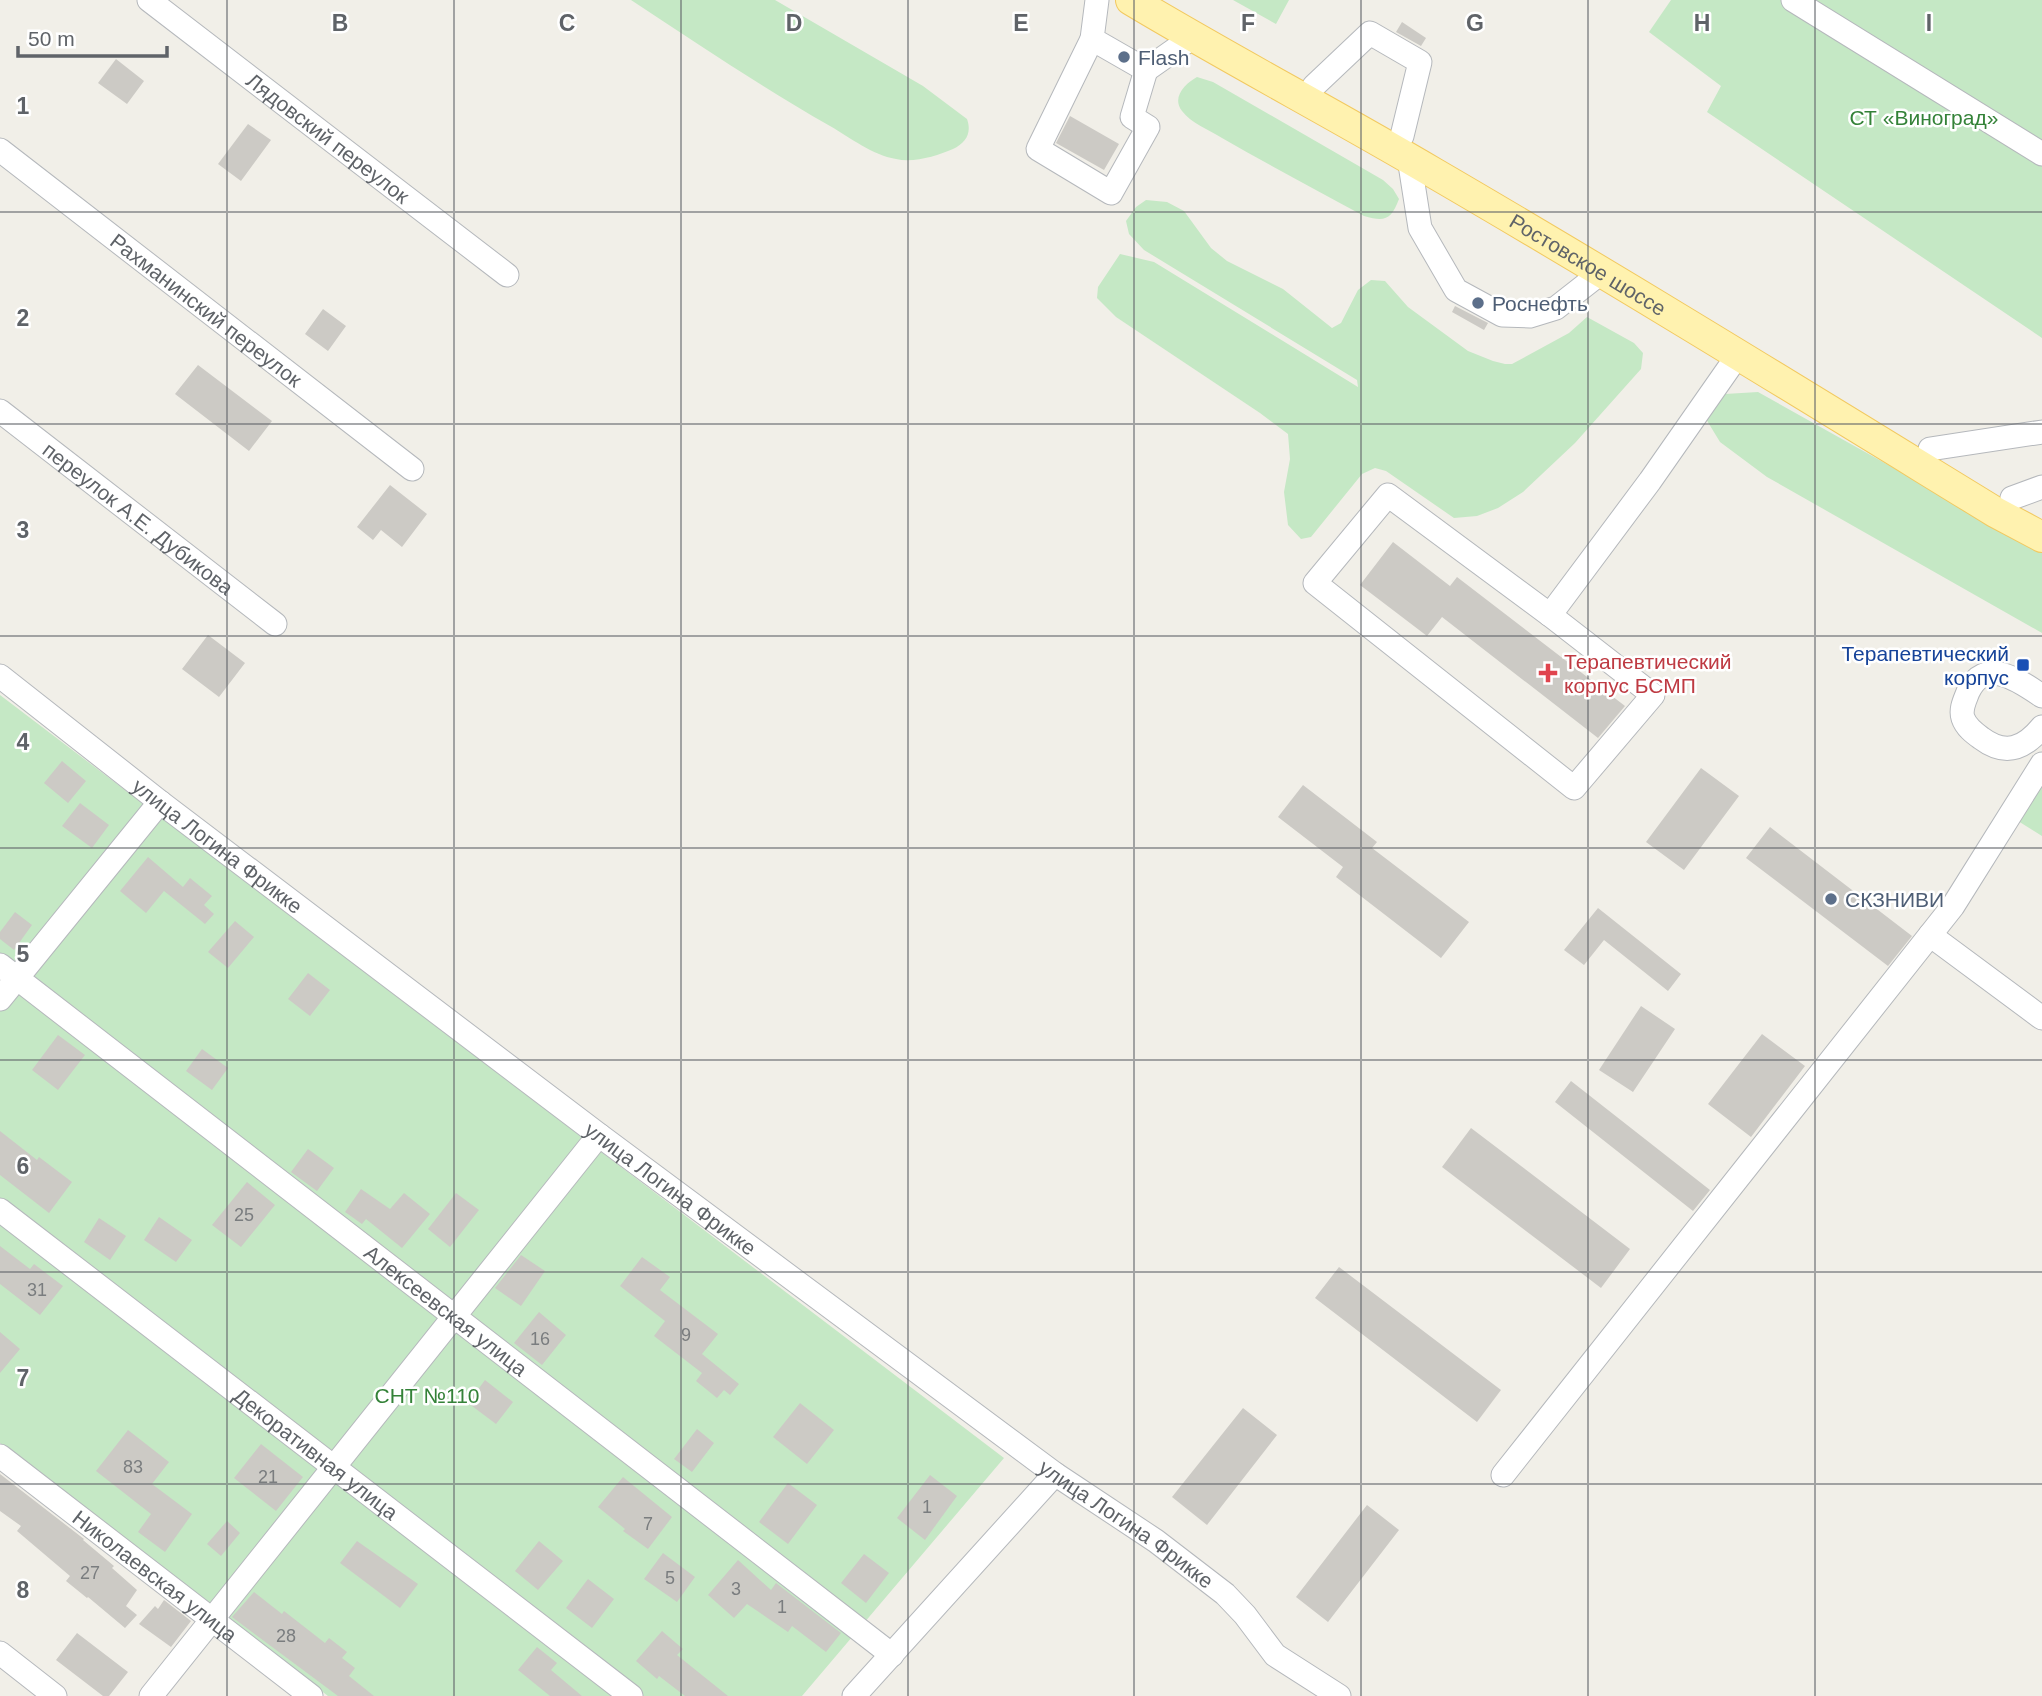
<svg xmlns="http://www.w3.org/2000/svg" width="2042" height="1696" font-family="Arial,sans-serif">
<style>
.green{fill:#c5e8c5}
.building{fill:#cccac5}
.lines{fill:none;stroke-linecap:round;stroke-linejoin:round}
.minor-casing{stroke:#b5b8bc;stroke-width:25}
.major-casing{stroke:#f2c960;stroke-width:32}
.minor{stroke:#fff;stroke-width:23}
.major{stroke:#fff2af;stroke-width:30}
.grid{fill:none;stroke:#5f6368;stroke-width:2;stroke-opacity:0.55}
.service-dot{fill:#5c6f8a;stroke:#fff;stroke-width:2.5}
.transit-dot{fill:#1a4fb4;stroke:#fff;stroke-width:2.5}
.health-dot{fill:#e0444e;stroke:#fff;stroke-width:2.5}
.labels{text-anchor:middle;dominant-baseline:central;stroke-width:5;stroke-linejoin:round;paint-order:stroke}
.number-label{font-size:18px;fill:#7a7d7f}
.service-label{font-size:21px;fill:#4e5e75;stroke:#fff;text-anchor:start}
.park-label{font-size:21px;fill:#348238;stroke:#fff}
.street-label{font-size:21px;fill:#5f6368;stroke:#fff}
.transit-label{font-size:21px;fill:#164399;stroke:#fff;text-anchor:end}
.health-label{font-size:21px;fill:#be3a42;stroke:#fff;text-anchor:start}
.grid-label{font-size:23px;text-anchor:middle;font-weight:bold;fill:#5f6368;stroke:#fff;stroke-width:5;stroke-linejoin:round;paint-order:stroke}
</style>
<rect width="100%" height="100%" fill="#f1efe8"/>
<!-- green -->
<path class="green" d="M 631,0 L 775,0 L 923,86 L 967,119 C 972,133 966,143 953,149 C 937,156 914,163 896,159 C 872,155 851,138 830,126 C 762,87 696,43 631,0 Z
M 1233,0 L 1289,0 L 1276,24 Z
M 1671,0 L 2042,0 L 2042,338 L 1707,112 L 1721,86 L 1649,32 Z
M 1197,77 L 1213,82 L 1383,180 L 1393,189 L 1399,199 C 1391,220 1385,222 1364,216 C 1316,190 1269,165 1222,138 C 1209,130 1191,123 1182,111 C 1171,97 1186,83 1197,77 Z
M 1146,200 L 1167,202 L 1184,211 L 1211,248 L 1227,261 L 1283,289 L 1332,328 L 1341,323 L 1358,290 L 1371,280 L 1385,281 L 1408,307 L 1468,351 L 1493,361 L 1505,364 L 1512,364 L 1569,333 L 1587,317 L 1634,343 L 1643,353 L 1641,369 L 1575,443 L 1523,492 L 1498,508 L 1477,516 L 1454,518 L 1386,471 L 1375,468 L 1362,474 L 1311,537 L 1301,539 L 1288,525 L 1284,492 L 1290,459 L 1288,434 L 1260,413 L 1116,317 L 1097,298 L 1098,287 L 1120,254 L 1154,262 L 1358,387 L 1357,380 L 1144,250 L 1129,234 L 1126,221 L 1136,207 Z
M 1758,392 L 2042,551 L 2042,633 L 1767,477 L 1720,442 L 1706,419 L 1725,394 Z
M 0,695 L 1004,1458 L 802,1696 L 328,1696 L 0,1443 Z
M 2042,781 L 2042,836 L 2018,821 Z"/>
<!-- building -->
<path class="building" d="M 1402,22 L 1426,38 L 1421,46 L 1396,32 Z
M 116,59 L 144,81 L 127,104 L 98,83 Z
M 1070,116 L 1119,144 L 1104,170 L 1056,143 Z
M 248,124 L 271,140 L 241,181 L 218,164 Z
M 1455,306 L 1488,323 L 1484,330 L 1452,312 Z
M 323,309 L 346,326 L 328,351 L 305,334 Z
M 198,365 L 272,421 L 249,451 L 175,394 Z
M 390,485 L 427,514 L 402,547 L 381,530 L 373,540 L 357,527 Z
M 1393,542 L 1450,586 L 1457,577 L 1625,706 L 1598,738 L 1442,617 L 1427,636 L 1360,585 Z
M 208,635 L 245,663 L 219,697 L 182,669 Z
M 62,761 L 86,781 L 68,803 L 44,783 Z
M 1701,768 L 1739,796 L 1684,870 L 1646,842 Z
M 1303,785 L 1377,842 L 1372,848 L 1469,922 L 1441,958 L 1336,877 L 1343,867 L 1278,817 Z
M 80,803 L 109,825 L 92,848 L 62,826 Z
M 1770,827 L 1912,936 L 1888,966 L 1746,858 Z
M 148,857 L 183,887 L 190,878 L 212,896 L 204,905 L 214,914 L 205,924 L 164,891 L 146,913 L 120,891 Z
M 1598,908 L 1681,974 L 1668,991 L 1604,940 L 1584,965 L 1564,950 Z
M 15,912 L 32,925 L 14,950 L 0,939 L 0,932 Z
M 235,921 L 254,937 L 228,968 L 208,952 Z
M 308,973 L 330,990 L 310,1016 L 288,999 Z
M 1641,1006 L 1675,1029 L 1633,1092 L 1599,1070 Z
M 1762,1034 L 1805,1066 L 1751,1137 L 1708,1104 Z
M 58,1035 L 85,1055 L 58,1090 L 32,1070 Z
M 202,1049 L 228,1068 L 212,1090 L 186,1071 Z
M 1571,1081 L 1710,1190 L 1693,1211 L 1555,1102 Z
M 1471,1128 L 1630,1249 L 1601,1288 L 1442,1167 Z
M 0,1131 L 37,1160 L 39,1157 L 72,1182 L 49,1213 L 0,1175 Z
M 308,1149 L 334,1168 L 317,1191 L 291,1172 Z
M 247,1182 L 275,1205 L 241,1247 L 212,1225 Z
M 361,1189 L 390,1209 L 404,1193 L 430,1214 L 402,1248 L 366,1219 L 362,1224 L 345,1212 Z
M 456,1193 L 479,1210 L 450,1247 L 428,1229 Z
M 159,1217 L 192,1240 L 176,1262 L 144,1240 Z
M 99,1218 L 126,1236 L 110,1260 L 84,1242 Z
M 0,1246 L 30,1269 L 34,1264 L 63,1286 L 40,1315 L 0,1284 Z
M 521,1255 L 545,1271 L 521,1306 L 495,1288 Z
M 642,1257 L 670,1277 L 660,1290 L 718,1334 L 702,1354 L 739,1384 L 730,1395 L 724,1390 L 717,1398 L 696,1381 L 702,1373 L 654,1336 L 665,1321 L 620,1286 Z
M 1339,1267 L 1501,1390 L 1477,1422 L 1315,1298 Z
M 539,1312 L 566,1335 L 542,1365 L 514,1343 Z
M 0,1332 L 20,1349 L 0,1373 Z
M 485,1380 L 513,1402 L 496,1424 L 468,1403 Z
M 800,1403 L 834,1430 L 807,1464 L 773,1437 Z
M 1243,1408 L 1277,1435 L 1207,1525 L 1172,1497 Z
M 697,1429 L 714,1443 L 692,1472 L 674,1459 Z
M 128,1430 L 169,1462 L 152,1484 L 192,1514 L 165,1552 L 138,1532 L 151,1514 L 96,1471 Z
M 261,1444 L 303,1477 L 276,1511 L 234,1478 Z
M 0,1474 L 84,1539 L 83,1540 L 114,1566 L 112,1568 L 137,1590 L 126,1606 L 137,1615 L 125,1628 L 88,1597 L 87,1598 L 66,1581 L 70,1576 L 17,1531 L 21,1526 L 0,1511 Z
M 930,1475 L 957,1496 L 925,1540 L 897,1518 Z
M 623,1477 L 672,1517 L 648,1549 L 623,1531 L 625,1529 L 598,1507 Z
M 788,1483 L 817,1505 L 788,1544 L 759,1522 Z
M 1367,1505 L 1399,1530 L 1328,1622 L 1296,1597 Z
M 227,1521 L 240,1533 L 221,1556 L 207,1544 Z
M 357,1541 L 418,1584 L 400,1608 L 340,1563 Z
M 539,1541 L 563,1561 L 538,1590 L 515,1571 Z
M 663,1553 L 695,1577 L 677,1602 L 644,1579 Z
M 864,1554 L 889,1573 L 866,1603 L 841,1583 Z
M 738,1560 L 771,1590 L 776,1583 L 841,1633 L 826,1652 L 792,1626 L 788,1632 L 747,1604 L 734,1618 L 708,1595 Z
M 588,1579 L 614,1599 L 592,1628 L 566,1608 Z
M 254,1592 L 282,1614 L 284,1611 L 325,1643 L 329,1638 L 347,1652 L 342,1658 L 355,1668 L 349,1676 L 374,1696 L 338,1696 L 232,1617 Z
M 164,1600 L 191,1621 L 171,1647 L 139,1624 L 155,1606 L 158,1609 Z
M 662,1631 L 683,1649 L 677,1655 L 728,1696 L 685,1696 L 659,1676 L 657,1679 L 636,1661 Z
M 77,1633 L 128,1672 L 109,1696 L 103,1696 L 56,1660 Z
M 537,1647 L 557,1663 L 551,1670 L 582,1696 L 550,1696 L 518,1670 Z"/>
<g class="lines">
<defs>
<g id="minor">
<path id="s1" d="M 149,0 L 507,275"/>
<path d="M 1097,0 L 1092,39 L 1146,70 L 1193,37"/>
<path d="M 1793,0 L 2042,154"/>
<path d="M 1092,39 L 1038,149 L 1111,193 L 1148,127 L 1132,117 L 1146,70"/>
<path d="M 1314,86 L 1370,33 L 1420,62 L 1402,136"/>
<path id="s2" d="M 0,150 L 412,469"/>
<path d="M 1409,158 L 1420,228 L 1456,290 L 1502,315 L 1530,316 L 1556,308 L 1602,272"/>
<path id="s3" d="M 0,411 L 275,624"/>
<path d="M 1930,449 L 2042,432"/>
<path d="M 1388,495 L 1550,615 L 1653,695 L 1574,788 L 1315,583 Z"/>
<path d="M 2012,498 L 2042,487"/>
<path d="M 1550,615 L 1650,481 L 1738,355"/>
<path id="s4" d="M 0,676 L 160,802 L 599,1135 L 1055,1474 L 1156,1541 L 1225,1594 L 1245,1615 L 1275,1655 L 1339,1696"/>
<path d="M 2042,696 C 2021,682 1985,655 1968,692 C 1965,700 1960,709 1963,718 C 1966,727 1974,733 1981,738 C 2005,756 2024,749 2042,727"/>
<path d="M 1930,935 L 2042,1018"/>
<path id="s5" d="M 0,965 L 892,1655"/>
<path d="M 0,999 L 160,802"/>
<path id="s6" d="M 0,1210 L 631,1696"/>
<path id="s7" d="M 0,1456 L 311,1696"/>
<path d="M 1503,1475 L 1953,906 L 2042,764"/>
<path d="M 0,1653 L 55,1696"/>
<path d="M 151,1696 L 599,1135"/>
<path d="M 854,1696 L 1055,1474"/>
</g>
<g id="major">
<path id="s8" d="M 1131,0 C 1231,60 1334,114 1434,173 C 1623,283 1809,398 1995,512 L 2042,537"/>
</g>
</defs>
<!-- minor casing -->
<use href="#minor" class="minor-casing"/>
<!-- major casing -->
<use href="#major" class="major-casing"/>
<!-- minor -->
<use href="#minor" class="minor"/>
<!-- major -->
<use href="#major" class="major"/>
</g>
<!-- grid -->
<path class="grid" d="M 227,0 L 227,1696M 454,0 L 454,1696M 681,0 L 681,1696M 908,0 L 908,1696M 1134,0 L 1134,1696M 1361,0 L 1361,1696M 1588,0 L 1588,1696M 1815,0 L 1815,1696M 0,212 L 2042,212M 0,424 L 2042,424M 0,636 L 2042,636M 0,848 L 2042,848M 0,1060 L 2042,1060M 0,1272 L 2042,1272M 0,1484 L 2042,1484"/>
<!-- markers -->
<g class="service-dot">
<circle cx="1124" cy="57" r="7"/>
<circle cx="1478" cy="303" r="7"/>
<circle cx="1831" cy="899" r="7"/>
</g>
<rect class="transit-dot" x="2016" y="658" width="14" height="14" rx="3.5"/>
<path class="health-dot" d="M1544.5 662.5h7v7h7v7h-7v7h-7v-7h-7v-7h7z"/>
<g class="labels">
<!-- number labels -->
<g class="number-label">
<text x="244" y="1215">25</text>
<text x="37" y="1290">31</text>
<text x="686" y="1335">9</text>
<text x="540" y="1339">16</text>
<text x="133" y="1467">83</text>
<text x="268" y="1477">21</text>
<text x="927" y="1507">1</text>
<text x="648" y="1524">7</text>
<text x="90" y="1573">27</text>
<text x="670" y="1578">5</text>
<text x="736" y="1589">3</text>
<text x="782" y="1607">1</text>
<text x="286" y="1636">28</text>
</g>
<!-- service labels -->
<g class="service-label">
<text x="1138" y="57">Flash</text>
<text x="1492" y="303">Роснефть</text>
<text x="1845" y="899">СКЗНИВИ</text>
</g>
<!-- park labels -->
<g class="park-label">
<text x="1924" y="117">СТ «Виноград»</text>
<text x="427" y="1395">СНТ №110</text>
</g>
<!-- street labels -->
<g class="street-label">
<text stroke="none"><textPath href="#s1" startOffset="226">Лядовский переулок</textPath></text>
<text stroke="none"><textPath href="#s8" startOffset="528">Ростовское шоссе</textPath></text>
<text stroke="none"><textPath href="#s2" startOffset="261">Рахманинский переулок</textPath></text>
<text stroke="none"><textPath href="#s3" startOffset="175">переулок А.Е. Дубикова</textPath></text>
<text stroke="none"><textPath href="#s4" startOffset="276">улица Логина Фрикке</textPath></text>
<text stroke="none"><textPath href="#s4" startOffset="844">улица Логина Фрикке</textPath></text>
<text stroke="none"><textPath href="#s5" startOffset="564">Алексеевская улица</textPath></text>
<text stroke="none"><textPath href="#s6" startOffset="399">Декоративная улица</textPath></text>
<text stroke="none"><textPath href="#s4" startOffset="1410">улица Логина Фрикке</textPath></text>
<text stroke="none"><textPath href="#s7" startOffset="196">Николаевская улица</textPath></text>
</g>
<!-- transit labels -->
<g class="transit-label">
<text x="2009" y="653">Терапевтический<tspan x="2009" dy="24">корпус</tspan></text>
</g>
<!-- health labels -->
<g class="health-label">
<text x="1564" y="661">Терапевтический<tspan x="1564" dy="24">корпус БСМП</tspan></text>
</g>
</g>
<g class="grid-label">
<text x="340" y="31">B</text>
<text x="567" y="31">C</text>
<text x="794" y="31">D</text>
<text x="1021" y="31">E</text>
<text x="1248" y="31">F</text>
<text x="1475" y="31">G</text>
<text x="1702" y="31">H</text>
<text x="1929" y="31">I</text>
<text x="23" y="114">1</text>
<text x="23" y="326">2</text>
<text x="23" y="538">3</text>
<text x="23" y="750">4</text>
<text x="23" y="962">5</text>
<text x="23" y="1174">6</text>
<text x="23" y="1386">7</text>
<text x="23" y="1598">8</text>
</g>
<!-- scale -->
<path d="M18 46v10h149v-10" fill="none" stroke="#5f6368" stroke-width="3.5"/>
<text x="28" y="46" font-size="21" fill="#5f6368" stroke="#ffffff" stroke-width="5" paint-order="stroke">50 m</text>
</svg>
